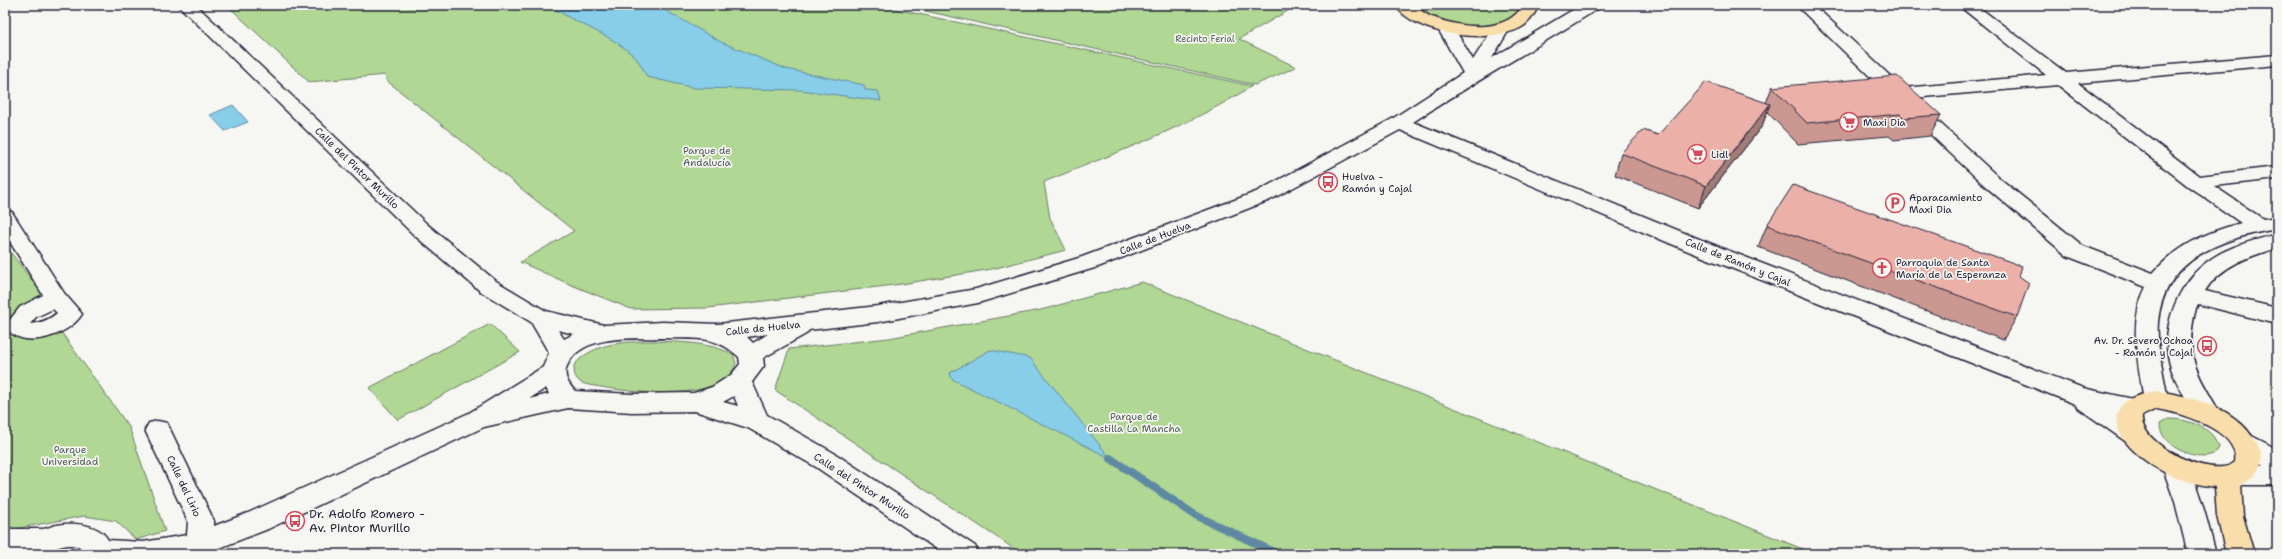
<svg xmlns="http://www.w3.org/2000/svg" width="2282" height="559" font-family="'Shantell Sans',sans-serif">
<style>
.green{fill:#b0d793;stroke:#697c67}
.water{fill:#88cee9;stroke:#5f89a3}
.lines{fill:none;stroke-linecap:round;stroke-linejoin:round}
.stream{stroke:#5f89a3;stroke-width:8}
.minor-casing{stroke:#22223b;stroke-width:3}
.major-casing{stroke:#22223b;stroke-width:3}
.highway-casing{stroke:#22223b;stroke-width:3}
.minor{fill:#f6f6f2;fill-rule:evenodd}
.major{fill:#f9deab;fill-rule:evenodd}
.highway{fill:#f9deab;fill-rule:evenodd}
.wall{fill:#ca9891;stroke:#22223b}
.shaded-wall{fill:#a47c76;stroke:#22223b}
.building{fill:#ebb1a9;stroke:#22223b}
.labels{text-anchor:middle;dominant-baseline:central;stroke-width:3.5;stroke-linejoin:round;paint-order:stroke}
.far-park-label{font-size:9px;fill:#4d5855;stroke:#f6f6f2}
.poi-label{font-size:10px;fill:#22223b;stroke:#f6f6f2;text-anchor:start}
.park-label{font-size:10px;fill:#4d5855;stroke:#f6f6f2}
.street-label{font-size:10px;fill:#22223b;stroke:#f6f6f2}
.near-poi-label{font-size:12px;fill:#22223b;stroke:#f6f6f2;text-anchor:start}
</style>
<rect width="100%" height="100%" fill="#f6f6f2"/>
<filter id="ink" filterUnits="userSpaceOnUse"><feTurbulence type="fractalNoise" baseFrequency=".025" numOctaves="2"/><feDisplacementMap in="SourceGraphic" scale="8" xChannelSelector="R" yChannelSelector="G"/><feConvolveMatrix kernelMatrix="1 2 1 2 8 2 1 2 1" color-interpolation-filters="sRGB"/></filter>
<g filter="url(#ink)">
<!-- green -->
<path class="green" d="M 227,5 L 877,5 L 1252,86 C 1188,127 1115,153 1044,182 L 1050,218 L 1066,250 L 992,269 L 902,284 L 708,308 L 631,309 L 569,284 L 520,262 L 574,231 L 386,80 L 385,75 L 309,82 Z
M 899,5 L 1298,5 L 1239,39 L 1296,67 L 1255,85 Z
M 1410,5 L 1524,5 L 1524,8 L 1504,23 L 1486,27 L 1467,27 L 1430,19 Z
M 5,245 L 44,296 L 13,322 L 59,329 L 129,427 L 165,531 L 136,540 L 116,521 L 84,516 L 14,529 L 5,521 Z
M 1142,282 L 1815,554 L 1022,554 L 775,390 L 789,349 L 889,338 L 1041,310 Z
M 490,324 L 520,352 L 398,420 L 369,388 Z
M 653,341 C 680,342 708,342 733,354 L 736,363 C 733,372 728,379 719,383 C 686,398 636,393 601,387 C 595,386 585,385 580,382 C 574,377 574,372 574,365 C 594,342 624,342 653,341 Z
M 2169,419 C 2188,419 2213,427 2219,447 L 2217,452 C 2200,464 2159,447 2160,424 Z"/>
<!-- water -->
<path class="water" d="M 549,5 L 656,5 L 721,42 L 786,69 L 864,85 L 865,90 L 878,91 L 881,101 L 801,90 L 695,88 L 647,77 C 644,71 640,63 636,58 C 611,33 576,25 549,5 Z
M 233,105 L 248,122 L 225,131 L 210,115 Z
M 990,350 L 1030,358 L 1110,458 L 952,379 L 950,373 Z"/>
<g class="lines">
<!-- stream -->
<path class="stream" d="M 1110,458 L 1195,515 L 1278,554"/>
<defs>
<path id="minor" d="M 178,5 L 196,5 L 428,225 L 496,281 L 546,311 L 604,325 L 663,322 L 718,324 L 878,306 L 976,289 L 1082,257 L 1256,192 L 1392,119 L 1463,73 L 1437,27 L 1439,23 L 1451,23 L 1473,60 L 1496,24 L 1508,24 L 1510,28 L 1492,58 L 1581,5 L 1601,5 L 1599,8 C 1537,47 1474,82 1413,122 L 1709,243 L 2083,388 L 2142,401 L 2145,407 L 2142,413 L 2133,416 L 2123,414 L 2143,427 L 2147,434 L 2143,441 L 2134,443 L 2125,441 L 2077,407 L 2075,404 L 1693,253 L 1400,130 L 1270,200 L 1098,267 L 978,303 L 878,322 L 809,330 L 806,334 L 763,358 L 764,366 L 752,382 L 767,415 L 834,453 L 975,546 L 979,554 L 944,554 L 816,467 L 748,428 L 695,411 L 632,412 L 568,408 L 484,427 L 268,529 L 204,554 L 83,554 L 82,548 C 67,540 54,550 40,554 C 30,557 15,554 5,554 L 5,529 C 17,529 30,529 42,529 C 47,529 53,525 57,525 C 73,522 100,524 108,540 L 143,542 L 187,535 L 188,521 L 145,430 L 149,423 L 158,421 L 167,423 L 214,521 L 214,526 L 248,513 L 469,413 L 543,367 L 549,353 L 531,322 L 480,291 L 414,235 ZM 558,330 L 574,334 L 564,339 ZM 768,334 L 753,343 L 747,337 ZM 663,338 C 694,339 715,334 739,357 L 740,364 L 731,375 L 712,387 L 694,393 L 632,394 L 575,391 C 568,383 563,376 567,366 C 581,333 634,339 663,338 ZM 546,388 L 549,394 L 529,399 ZM 734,396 L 738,406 L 723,402 Z
M 1796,5 L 1814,5 L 1903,88 L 2046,75 L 1958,5 L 1976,5 L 2066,73 L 2277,55 L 2277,65 L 2078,83 L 2199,176 L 2277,167 L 2277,179 L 2214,186 L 2263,219 L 2277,217 L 2277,229 C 2222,238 2164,258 2158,322 C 2156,347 2164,375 2168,400 L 2165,406 L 2156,409 L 2147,406 L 2144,400 C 2138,362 2128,322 2146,287 L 2067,256 L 1984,185 L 1893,99 L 1890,98 L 1887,93 ZM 2058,85 L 2188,186 L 2241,223 C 2206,232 2177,246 2153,273 L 2083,246 L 1998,177 L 1913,98 Z
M 5,211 L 12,212 L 64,293 L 82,314 C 69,336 21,352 5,326 L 20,307 L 43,295 L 5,234 ZM 53,309 L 57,313 C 49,320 41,323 30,324 L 36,317 Z
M 2277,234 L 2277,248 C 2250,256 2220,266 2205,291 L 2277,308 L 2277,324 L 2198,304 L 2196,308 C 2183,359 2198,373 2221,415 L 2218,421 L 2209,424 L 2200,421 C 2190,404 2177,387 2171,368 C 2158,328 2179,279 2214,257 C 2233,245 2256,240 2277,234 Z
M 2242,431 L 2277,449 L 2277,485 L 2238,485 L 2229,482 L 2225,475 L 2229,468 L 2238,465 L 2263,465 L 2233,448 L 2229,441 L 2233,434 Z
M 2175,456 L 2184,459 C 2200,488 2207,522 2216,554 L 2188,554 L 2175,502 L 2162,466 L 2166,459 Z"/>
<path id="major" d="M 2156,391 C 2192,396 2238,408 2256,443 C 2259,449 2263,456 2261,463 C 2257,474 2251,480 2241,484 L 2243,516 L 2254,554 L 2226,554 L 2217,516 L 2215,487 C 2197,485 2178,479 2162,471 C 2142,461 2099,427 2124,403 C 2133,395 2146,394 2156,391 ZM 2156,409 C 2179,412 2241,431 2235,462 C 2214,481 2138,444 2142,416 Z"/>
<path id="highway" d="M 1395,5 C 1400,5 1409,3 1413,6 C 1421,9 1426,16 1435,18 C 1461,28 1507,34 1523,5 L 1539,5 C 1534,14 1530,23 1520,28 C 1488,44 1416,36 1395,5 Z"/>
</defs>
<!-- minor casing -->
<use href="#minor" class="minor-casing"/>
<!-- major casing -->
<use href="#major" class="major-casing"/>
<!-- highway casing -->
<use href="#highway" class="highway-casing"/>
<!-- minor -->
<use href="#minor" class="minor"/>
<!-- major -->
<use href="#major" class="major"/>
<!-- highway -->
<use href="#highway" class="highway"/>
</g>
<!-- wall -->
<path class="wall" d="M 1772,87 L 1941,115 L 1930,136 L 1894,140 L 1889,136 L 1798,144 L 1767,112 L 1762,126 L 1698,208 L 1615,175 L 1621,153 L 1658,135 L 1766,103 Z
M 1767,225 L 2019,276 L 2017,317 L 2003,340 L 1758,247 Z
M 2277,377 L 2277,404 L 2274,381 Z"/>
<!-- shaded-wall -->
<path class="shaded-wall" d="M 1770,104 L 1762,126 L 1698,208 L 1706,186 Z"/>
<!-- building -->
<path class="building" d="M 1897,76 L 1941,115 L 1904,118 L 1900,114 L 1807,123 L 1772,87 Z
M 1706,82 L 1770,104 L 1706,186 L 1621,153 L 1643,130 L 1658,135 Z
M 1793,185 L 2022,266 L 2019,276 L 2029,283 L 2017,317 L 1767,225 Z"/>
</g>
<!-- icons -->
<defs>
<symbol id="supermarket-ring" viewBox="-11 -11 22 22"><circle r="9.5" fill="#f6f6f2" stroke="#d1495b" stroke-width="1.5"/><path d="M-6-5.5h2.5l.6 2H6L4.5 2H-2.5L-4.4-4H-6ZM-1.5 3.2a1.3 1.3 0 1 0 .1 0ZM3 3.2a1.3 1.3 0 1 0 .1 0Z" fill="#d1495b"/></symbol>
<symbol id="bus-ring" viewBox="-11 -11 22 22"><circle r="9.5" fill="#f6f6f2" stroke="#d1495b" stroke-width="1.5"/><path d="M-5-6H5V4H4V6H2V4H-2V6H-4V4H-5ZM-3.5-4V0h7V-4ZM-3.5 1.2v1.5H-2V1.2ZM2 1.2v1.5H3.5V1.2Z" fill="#d1495b"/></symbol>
<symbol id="parking-ring" viewBox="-11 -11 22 22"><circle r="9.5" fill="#f6f6f2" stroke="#d1495b" stroke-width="1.5"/><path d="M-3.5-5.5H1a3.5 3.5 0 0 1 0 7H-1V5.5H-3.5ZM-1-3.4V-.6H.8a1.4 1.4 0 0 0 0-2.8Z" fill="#d1495b"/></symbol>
<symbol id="church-ring" viewBox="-11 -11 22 22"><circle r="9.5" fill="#f6f6f2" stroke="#d1495b" stroke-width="1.5"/><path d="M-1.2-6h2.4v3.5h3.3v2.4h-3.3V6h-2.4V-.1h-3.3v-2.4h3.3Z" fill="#d1495b"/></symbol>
</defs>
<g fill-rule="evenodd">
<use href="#supermarket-ring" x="1838" y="111" width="22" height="22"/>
<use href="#supermarket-ring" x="1686" y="143" width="22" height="22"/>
<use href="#bus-ring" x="1317" y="171" width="22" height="22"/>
<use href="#parking-ring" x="1884" y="192" width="22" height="22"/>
<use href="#church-ring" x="1871" y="257" width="22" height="22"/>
<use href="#bus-ring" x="2196" y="335" width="22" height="22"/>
<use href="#bus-ring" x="284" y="510" width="22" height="22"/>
</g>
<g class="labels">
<!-- far-park labels -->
<g class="far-park-label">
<text x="1205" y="39">Recinto Ferial</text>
</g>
<!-- poi labels -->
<g class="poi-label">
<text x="1863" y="122">Maxi Dia</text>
<text x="1711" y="154">Lidl</text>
<text x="1342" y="176">Huelva -<tspan x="1342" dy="12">Ramón y Cajal</tspan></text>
<text x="1909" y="197">Aparacamiento<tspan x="1909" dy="12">Maxi Dia</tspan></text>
<text x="1896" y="262">Parroquia de Santa<tspan x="1896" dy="12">María de la Esperanza</tspan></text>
<text x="2193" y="340" text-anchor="end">Av. Dr. Severo Ochoa<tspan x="2193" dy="12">- Ramón y Cajal</tspan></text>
</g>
<!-- park labels -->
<g class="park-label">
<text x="707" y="150">Parque de<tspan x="707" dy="12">Andalucía</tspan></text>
<text x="1134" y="416">Parque de<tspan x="1134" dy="12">Castilla La Mancha</tspan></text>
<text x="70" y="449">Parque<tspan x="70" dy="12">Universidad</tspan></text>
</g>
<!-- street labels -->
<g class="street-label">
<text transform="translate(357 168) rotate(44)">Calle del Pintor Murillo</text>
<text transform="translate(1155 238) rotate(-21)">Calle de Huelva</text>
<text transform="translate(1738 262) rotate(22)">Calle de Ramón y Cajal</text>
<text transform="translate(763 328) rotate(-6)">Calle de Huelva</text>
<text transform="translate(184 486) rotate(65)">Calle del Lirio</text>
<text transform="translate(862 486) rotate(33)">Calle del Pintor Murillo</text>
</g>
<!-- near-poi labels -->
<g class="near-poi-label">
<text x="309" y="514">Dr. Adolfo Romero -<tspan x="309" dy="14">Av. Pintor Murillo</tspan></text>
</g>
</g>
<!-- margin -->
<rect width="2282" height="559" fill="none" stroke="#f6f6f2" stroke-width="20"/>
<rect x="10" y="10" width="2262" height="539" fill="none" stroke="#22223b" stroke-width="1.5" filter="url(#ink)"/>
</svg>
